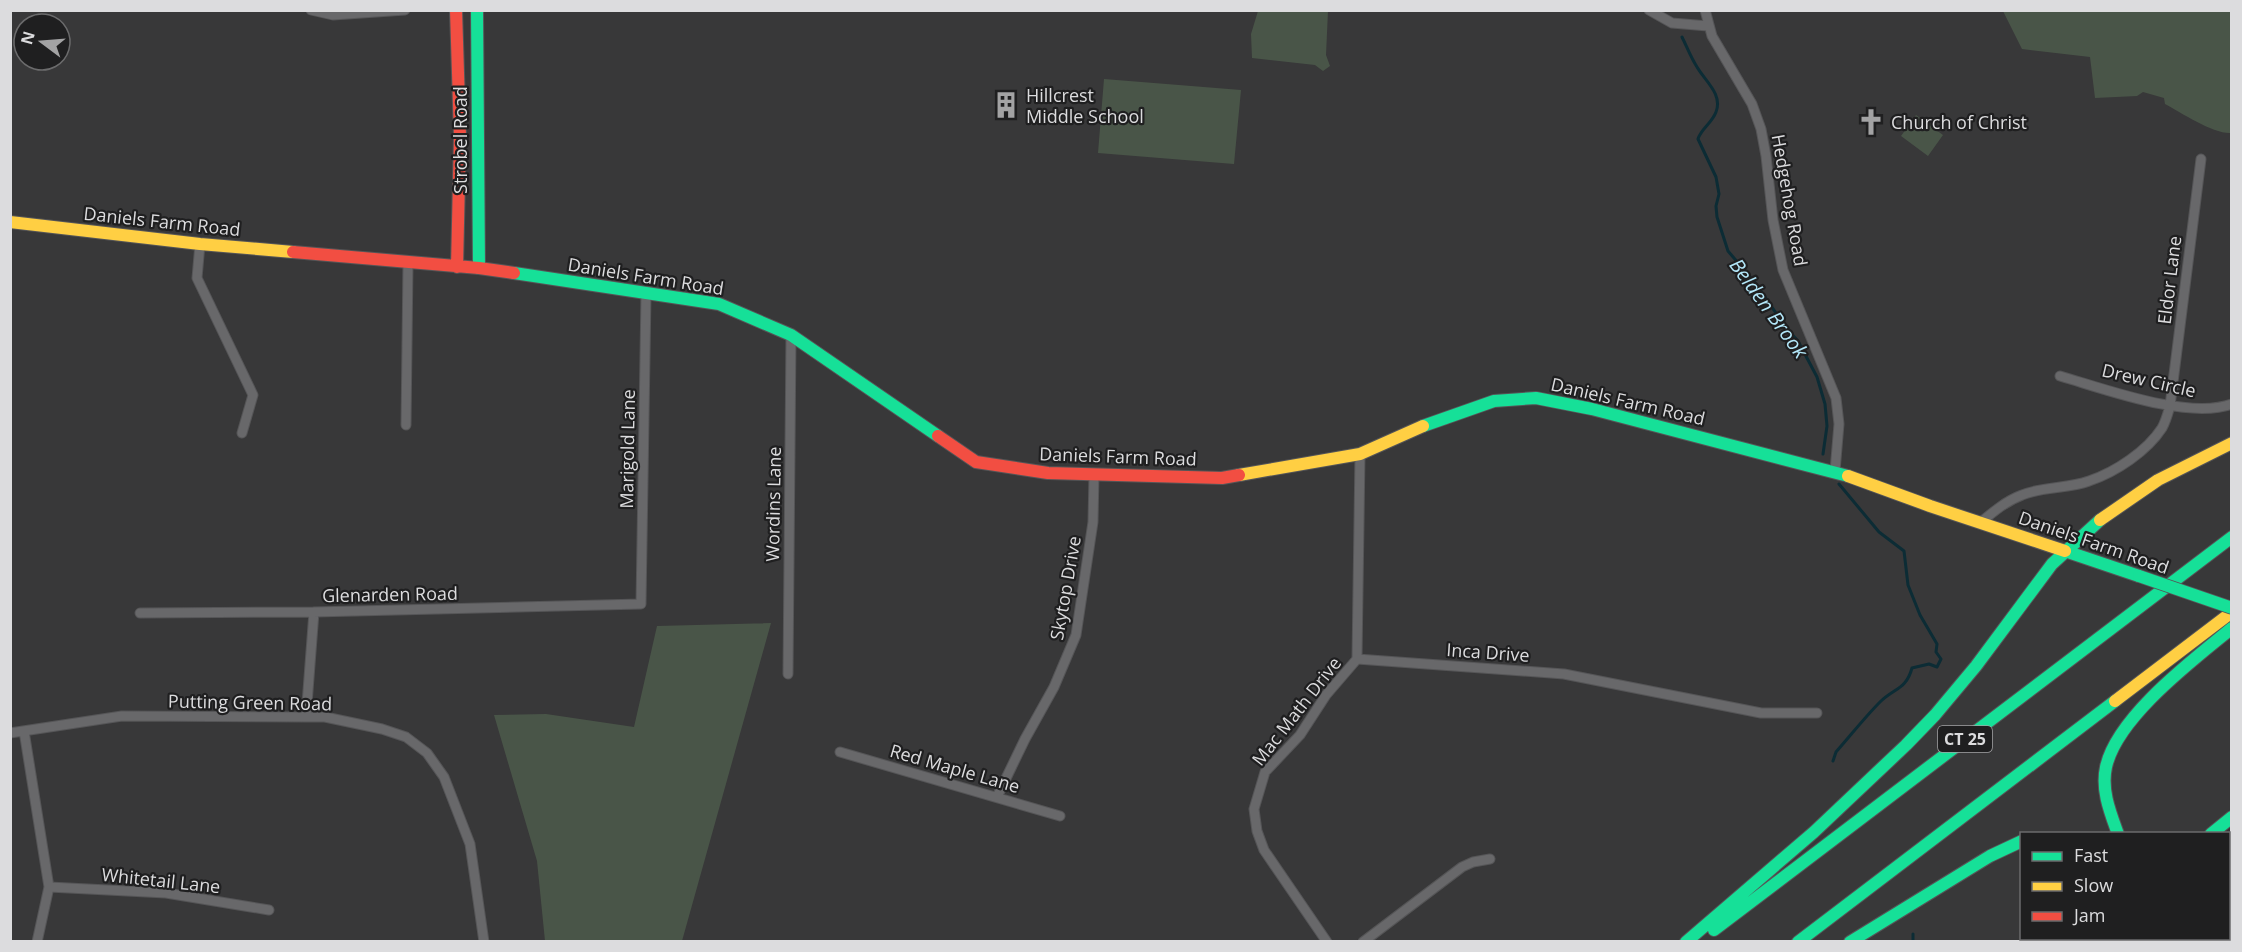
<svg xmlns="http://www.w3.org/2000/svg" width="2242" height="952" font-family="'Open Sans',sans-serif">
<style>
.green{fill:#495548}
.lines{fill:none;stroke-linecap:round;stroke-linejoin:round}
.stream{stroke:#0c2c35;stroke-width:3}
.street-casing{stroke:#555557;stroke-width:11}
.fast-casing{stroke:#555557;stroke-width:14}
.slow-casing{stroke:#555557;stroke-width:14}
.jam-casing{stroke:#555557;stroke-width:14}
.street{stroke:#68686a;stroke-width:9}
.fast{stroke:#16e098;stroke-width:12}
.slow{stroke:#ffcf43;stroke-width:12}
.jam{stroke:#f24e42;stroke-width:12}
.fast-bridge-casing{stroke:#555557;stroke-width:14;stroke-linecap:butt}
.fast-bridge{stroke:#16e098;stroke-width:12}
.labels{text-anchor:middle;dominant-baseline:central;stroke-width:4.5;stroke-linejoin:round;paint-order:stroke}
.shield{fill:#1f1f20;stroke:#a3a3a5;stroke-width:1.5}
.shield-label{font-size:16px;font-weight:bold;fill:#dcdcde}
.poi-label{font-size:18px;fill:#dcdcde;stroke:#1f1f20;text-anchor:start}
.street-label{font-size:18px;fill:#dcdcde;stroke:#1f1f20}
.water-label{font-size:20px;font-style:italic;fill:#b3e7f9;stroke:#1f1f20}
</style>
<rect width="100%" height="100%" fill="#383839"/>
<!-- green -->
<path class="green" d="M 1258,11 L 1328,11 L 1326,55 L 1330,66 L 1323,71 L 1315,65 L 1252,58 L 1251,34 Z
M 2003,11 L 2231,11 L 2231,133 C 2213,134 2182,113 2165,104 L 2164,98 L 2143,92 L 2137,96 L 2095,98 L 2090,57 L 2022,49 Z
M 1104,79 L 1241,90 L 1234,164 L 1098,153 Z
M 1916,115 L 1943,135 L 1928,156 L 1901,136 Z
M 771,623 L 682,941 L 545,941 L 537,861 L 494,715 L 546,714 L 634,727 L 657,626 Z"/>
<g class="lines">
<!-- stream -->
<path class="stream" d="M 1682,37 C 1687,47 1691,58 1697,67 C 1705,81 1723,94 1716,112 C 1712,123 1701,129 1698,139 L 1716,177 L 1719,194 L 1716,206 L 1717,217 L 1728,251 L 1756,284 L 1787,329 L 1798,341 L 1817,377 L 1825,404 L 1827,426 L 1823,454
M 1833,761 L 1836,752 C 1851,735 1865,717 1880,702 C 1894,688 1906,690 1912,668 L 1929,664 L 1937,667 L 1941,659 L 1936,652 L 1937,644 L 1920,615 L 1908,585 L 1904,551 L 1879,532 L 1839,484
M 1913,934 L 1913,942"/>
<defs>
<path id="street" d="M 311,10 L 333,15 L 405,10
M 1649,10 L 1672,23 L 1708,26
M 1705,10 L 1712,36 L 1752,104 L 1761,129 L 1766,156 L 1773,220 L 1783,270 L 1836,398 L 1839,424 L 1835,471
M 200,244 L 197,278 L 253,395 L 242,433
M 2060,376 C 2105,389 2188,420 2232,404
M 406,425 L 408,263
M 1980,523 C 1993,512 2006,501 2022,495 C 2043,486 2068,489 2089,481 C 2116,472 2147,451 2162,428 C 2166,421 2168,413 2170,406 L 2201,159
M 140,613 L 314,612 L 641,604 L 646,294
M 1357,659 L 1564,674 L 1761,713 L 1817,713
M 1357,659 L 1360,454
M 788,674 L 791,335
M 306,717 L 314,612
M 24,731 L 49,887 L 37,942
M 10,733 L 122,716 L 306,717 L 325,717 L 382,729 L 406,737 L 427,753 L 444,777 L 470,844 L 484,942
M 840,752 L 1060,816
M 997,797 L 1025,739 L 1054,687 L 1076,635 L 1093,522 L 1094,475
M 49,887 L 166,893 L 269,910
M 2228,920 L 2232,921
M 1327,942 L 1264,850 L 1257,831 L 1254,809 L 1265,772 L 1300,735 L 1326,695 L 1357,659
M 1363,942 L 1462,867 L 1473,862 L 1490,859
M 2039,942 L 2043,938"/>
<path id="fast" d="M 477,10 L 479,268
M 514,273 L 719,304 L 791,335 L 938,436
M 1423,426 L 1494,401 L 1536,398 L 1592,409 L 1848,476
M 2065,551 L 2139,576
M 2118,834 C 2110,812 2101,790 2106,767 C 2117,717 2193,660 2232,628
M 2211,834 L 2232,817
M 1714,930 L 2232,537
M 1686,942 L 1814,832 L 1906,745 L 1935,715 L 1976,666 L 2052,564 L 2100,520
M 1798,942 L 2115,701
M 1850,942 L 1990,856 L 2022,841"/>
<path id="slow" d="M 10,222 L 200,244 L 293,252
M 1239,475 L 1360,454 L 1423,426
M 1848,476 L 1930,506 L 2065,551
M 2100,520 L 2158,480 L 2232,443
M 2115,701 L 2232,612"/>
<path id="jam" d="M 456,10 L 460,136 L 457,267
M 293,252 L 479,268 L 514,273
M 938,436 L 976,462 L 1048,473 L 1222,478 L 1239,475"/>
</defs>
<!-- street casing -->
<use href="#street" class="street-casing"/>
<!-- fast casing -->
<use href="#fast" class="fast-casing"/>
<!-- slow casing -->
<use href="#slow" class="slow-casing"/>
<!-- jam casing -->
<use href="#jam" class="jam-casing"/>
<!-- street -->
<use href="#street" class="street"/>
<!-- fast -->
<use href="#fast" class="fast"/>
<!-- slow -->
<use href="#slow" class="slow"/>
<!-- jam -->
<use href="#jam" class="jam"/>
<defs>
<path id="fast-bridge" d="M 2139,576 L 2232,608"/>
</defs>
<!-- fast-bridge casing -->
<use href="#fast-bridge" class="fast-bridge-casing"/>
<!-- fast-bridge -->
<use href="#fast-bridge" class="fast-bridge"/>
</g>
<!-- icons -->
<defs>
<symbol id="building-bare" viewBox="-9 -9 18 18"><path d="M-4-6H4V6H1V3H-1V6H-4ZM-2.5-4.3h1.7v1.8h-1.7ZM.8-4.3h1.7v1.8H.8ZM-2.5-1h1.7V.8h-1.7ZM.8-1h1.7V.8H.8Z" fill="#a3a3a4" stroke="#1f1f20" stroke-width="2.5" paint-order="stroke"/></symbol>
<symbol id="church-bare" viewBox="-9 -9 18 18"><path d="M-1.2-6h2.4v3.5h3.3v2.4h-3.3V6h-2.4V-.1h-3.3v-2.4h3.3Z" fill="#a3a3a4" stroke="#1f1f20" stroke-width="2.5" paint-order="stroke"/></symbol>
</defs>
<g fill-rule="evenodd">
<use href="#building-bare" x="987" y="86" width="38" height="38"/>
<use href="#church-bare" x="1852" y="103" width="38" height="38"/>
</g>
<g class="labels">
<!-- shield labels -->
<rect class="shield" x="1938" y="726" width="54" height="26" rx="4.5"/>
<g class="shield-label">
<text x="1965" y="739">CT 25</text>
</g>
<!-- poi labels -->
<g class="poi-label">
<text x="1026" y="95">Hillcrest<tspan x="1026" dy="21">Middle School</tspan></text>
<text x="1891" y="122">Church of Christ</text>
</g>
<!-- street labels -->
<g class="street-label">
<text transform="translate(460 140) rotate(-90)">Strobel Road</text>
<text transform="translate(1790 200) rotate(80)">Hedgehog Road</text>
<text transform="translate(162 221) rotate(6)">Daniels Farm Road</text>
<text transform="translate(646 276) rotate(9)">Daniels Farm Road</text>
<text transform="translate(2169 280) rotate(-83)">Eldor Lane</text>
<text transform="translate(2149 380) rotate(13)">Drew Circle</text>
<text transform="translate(1628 401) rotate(13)">Daniels Farm Road</text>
<text transform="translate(627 449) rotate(-89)">Marigold Lane</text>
<text transform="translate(1118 456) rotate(2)">Daniels Farm Road</text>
<text transform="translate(773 504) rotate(-89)">Wordins Lane</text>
<text transform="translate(2094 542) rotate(19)">Daniels Farm Road</text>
<text transform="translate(1065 588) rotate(-80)">Skytop Drive</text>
<text transform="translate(390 594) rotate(-1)">Glenarden Road</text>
<text transform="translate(1488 652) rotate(4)">Inca Drive</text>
<text transform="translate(250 702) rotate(1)">Putting Green Road</text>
<text transform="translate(1296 711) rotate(-52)">Mac Math Drive</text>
<text transform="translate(955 768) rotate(16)">Red Maple Lane</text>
<text transform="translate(161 880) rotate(6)">Whitetail Lane</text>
</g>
<!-- water labels -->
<g class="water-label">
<text transform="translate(1769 308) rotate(54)">Belden Brook</text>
</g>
</g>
<!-- border -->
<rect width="2242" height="952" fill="none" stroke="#dcdcde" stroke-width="24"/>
<!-- legend -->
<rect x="2020" y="832" width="210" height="108" fill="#1f1f20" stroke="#6b6b6c" stroke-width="1.5"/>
<rect x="2032" y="852" width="30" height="9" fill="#16e098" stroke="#6b6b6c" stroke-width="1.5"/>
<text x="2074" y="862" font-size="18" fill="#dcdcde">Fast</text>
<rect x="2032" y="882" width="30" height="9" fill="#ffcf43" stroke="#6b6b6c" stroke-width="1.5"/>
<text x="2074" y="892" font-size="18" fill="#dcdcde">Slow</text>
<rect x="2032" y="912" width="30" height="9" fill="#f24e42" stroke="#6b6b6c" stroke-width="1.5"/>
<text x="2074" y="922" font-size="18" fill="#dcdcde">Jam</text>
<!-- north arrow -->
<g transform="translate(42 42) rotate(286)"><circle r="28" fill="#1f1f20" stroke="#6b6b6c" stroke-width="1.5"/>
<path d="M0-4.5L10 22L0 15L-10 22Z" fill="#a3a3a4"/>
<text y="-9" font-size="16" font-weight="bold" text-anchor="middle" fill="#dcdcde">N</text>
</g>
</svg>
